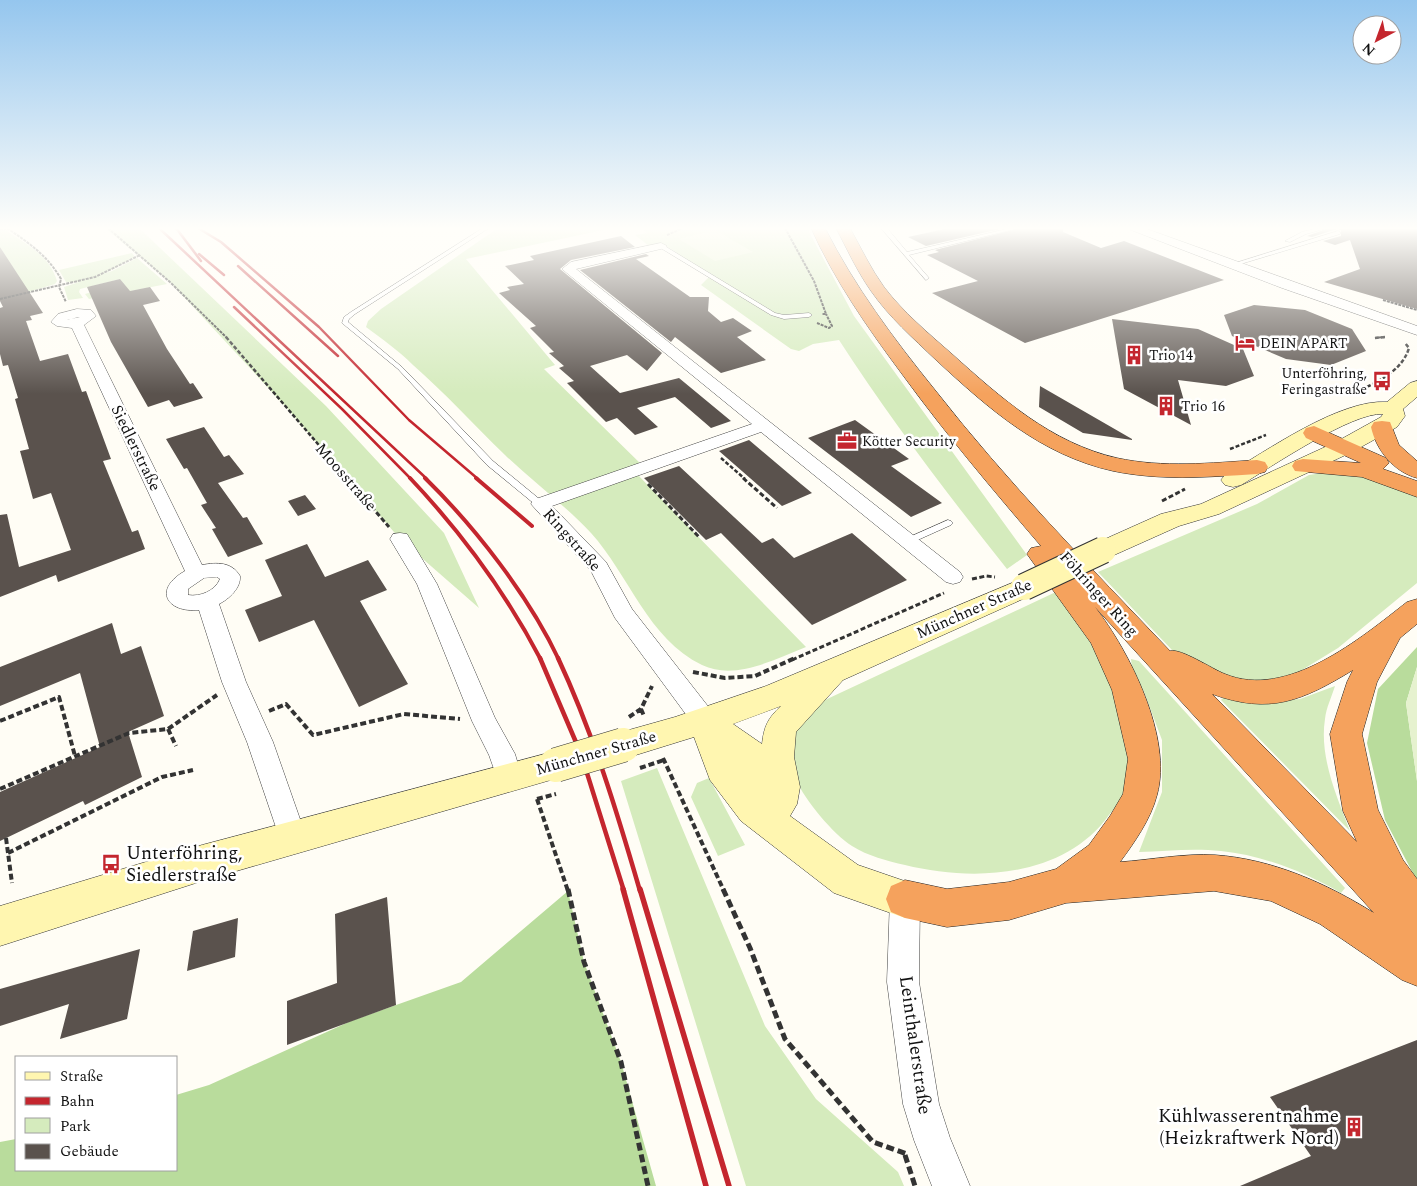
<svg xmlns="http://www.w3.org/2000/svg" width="1417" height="1186" font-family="Spectral,serif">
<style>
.green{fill:#d5ebbd}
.forest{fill:#b9dc9c}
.pitch{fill:#e6f2cf}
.building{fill:#5a524d}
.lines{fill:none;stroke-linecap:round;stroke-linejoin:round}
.lane-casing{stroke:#444;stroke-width:1}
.street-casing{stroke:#444;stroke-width:1}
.secondary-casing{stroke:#333;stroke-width:1}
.highway-casing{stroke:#222;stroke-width:1}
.path-far4{stroke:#333;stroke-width:2;stroke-dasharray:3 1;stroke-linecap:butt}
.path-far3{stroke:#333;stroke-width:2.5;stroke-dasharray:4 2;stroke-linecap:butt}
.path-far2{stroke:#333;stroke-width:3;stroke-dasharray:5 2.5;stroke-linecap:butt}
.path-far1{stroke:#333;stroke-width:4;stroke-dasharray:6 3;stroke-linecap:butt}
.path{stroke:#333;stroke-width:5;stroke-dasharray:8 4;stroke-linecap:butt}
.lane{fill:#fff;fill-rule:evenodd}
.street{fill:#fff;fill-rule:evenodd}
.secondary{fill:#fff6b0;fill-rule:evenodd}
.highway{fill:#f5a25d;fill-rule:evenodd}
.rail-far3{stroke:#c4262e;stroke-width:2.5}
.rail-far2{stroke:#c4262e;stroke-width:4}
.rail-far1{stroke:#c4262e;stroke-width:4.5}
.rail{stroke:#c4262e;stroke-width:5.5}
.secondary-bridge-far1-casing{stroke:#333;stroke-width:28;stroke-linecap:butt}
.secondary-bridge-casing{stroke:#333;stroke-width:35;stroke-linecap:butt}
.path-bridge{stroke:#333;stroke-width:4;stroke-dasharray:6 3;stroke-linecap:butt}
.secondary-bridge-far1{stroke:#fff6b0;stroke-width:26}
.secondary-bridge{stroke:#fff6b0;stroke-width:34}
.labels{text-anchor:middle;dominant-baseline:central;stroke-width:5;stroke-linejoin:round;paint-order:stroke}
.far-poi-label{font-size:14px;fill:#111;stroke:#fff;text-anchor:start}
.street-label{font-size:16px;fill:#111;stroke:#fff}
.near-poi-label{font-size:19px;fill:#111;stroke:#fff;text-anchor:start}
.near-street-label{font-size:19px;fill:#111;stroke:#fff}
</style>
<rect width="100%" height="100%" fill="#fffdf5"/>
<!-- green -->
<path class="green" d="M 105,228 L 139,228 L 326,406 L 444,533 L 479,608 L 400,539 L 287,408 L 171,283 Z
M 498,228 L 529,230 L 533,228 L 613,228 L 466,259 L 555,365 L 544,369 L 645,468 L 635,472 L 806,647 C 775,659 735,681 702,665 C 648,639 629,575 591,533 C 565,505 533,482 505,455 C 474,425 445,393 413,365 C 399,351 382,339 366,327 L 368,321 L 381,309 Z
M 640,228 L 807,228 L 854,316 L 1027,555 L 1007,569 C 948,495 891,420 839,340 L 813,344 L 799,351 L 791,349 L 701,285 L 709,277 L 675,254 L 677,253 L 661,243 L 649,246 L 635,235 L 647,233 Z
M 4,229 C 25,244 49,254 57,281 L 55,284 L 22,294 L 0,279 L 18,275 L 0,247 L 0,230 Z
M 132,253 L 135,257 C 116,267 89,285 66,282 L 59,270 Z
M 137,258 L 167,284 L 89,299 L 85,294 L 123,283 L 120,279 L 80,289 L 79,292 L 83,298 L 68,300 L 64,287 L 112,271 Z
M 1335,471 C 1364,473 1392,482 1417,497 L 1417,583 L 1338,648 L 1289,678 L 1249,684 L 1202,669 L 1172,650 L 1098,572 L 1257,504 L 1309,475 Z
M 1058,591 C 1093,641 1140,722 1126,786 C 1124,796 1116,807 1109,815 C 1064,878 974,882 905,865 C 887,861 868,856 852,846 C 833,834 805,800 796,780 C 793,773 786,763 785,756 C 785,749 788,732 791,726 C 795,719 804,713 810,707 Z
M 1131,659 L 1139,661 L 1345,888 L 1341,893 C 1305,872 1262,855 1221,851 C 1194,848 1166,851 1139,852 L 1162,792 L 1162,740 L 1144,692 L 1132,668 Z
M 1335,686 C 1332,696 1326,708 1325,719 C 1319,757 1337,797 1350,831 L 1221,700 L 1226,694 L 1279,701 L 1300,699 Z
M 657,768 L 765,1026 L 816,1099 L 898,1172 L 904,1186 L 746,1186 L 621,781 Z
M 709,778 L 745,845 L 718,856 L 691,797 L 697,783 Z"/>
<!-- forest -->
<path class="forest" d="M 1417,647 L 1417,667 L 1406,703 L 1417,781 L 1417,881 L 1385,820 L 1367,743 L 1378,689 Z
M 568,891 L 584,962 L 621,1062 L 656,1186 L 0,1186 L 0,1142 L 16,1139 L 16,1170 L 176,1170 L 176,1095 L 209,1085 L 351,1021 L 461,982 Z"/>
<!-- pitch -->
<path class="pitch" d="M 715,230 L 753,252 L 715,261 L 679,239 Z
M 1417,667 L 1417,781 L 1406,703 Z"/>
<!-- building -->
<path class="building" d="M 949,228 L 1004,228 L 926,246 L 908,237 Z
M 1021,228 L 1063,228 L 1063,232 L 1101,248 L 1124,241 L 1224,280 L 1025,343 L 932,293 L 978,281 L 927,255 L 939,252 L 935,250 Z
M 1329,228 L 1417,228 L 1417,309 L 1324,282 L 1360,269 L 1350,240 L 1335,245 L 1323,241 L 1341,236 L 1341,230 L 1337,229 L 1312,237 L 1307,236 Z
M 621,236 L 635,247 L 571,260 L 560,269 L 662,353 L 647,371 L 627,355 L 590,366 L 620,393 L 679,378 L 731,421 L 711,428 L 675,397 L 637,408 L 658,427 L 635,435 L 617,418 L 606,422 L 567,383 L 574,381 L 559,368 L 564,366 L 549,353 L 554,352 L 530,328 L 536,326 L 499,293 L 510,290 L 507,287 L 524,284 L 505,266 L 534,260 L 530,256 L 539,254 Z
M 0,247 L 43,313 L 30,316 L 32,320 L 26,321 L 40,361 L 68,354 L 82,392 L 86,391 L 111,459 L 103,461 L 132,532 L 138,530 L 145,549 L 58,582 L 56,575 L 0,597 L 0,515 L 7,514 L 19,567 L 71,550 L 51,493 L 33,499 L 20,451 L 29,449 L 15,399 L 18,398 L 8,365 L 3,366 L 0,354 L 0,308 L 3,307 L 0,301 Z
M 646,254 L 649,256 L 636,259 L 690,297 L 709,297 L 708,311 L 721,322 L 733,318 L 752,331 L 737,337 L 766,360 L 721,373 L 675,337 L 671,342 L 580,270 Z
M 120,279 L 130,291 L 150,287 L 160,301 L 143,305 L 167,349 L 190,384 L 193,383 L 203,398 L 174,407 L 169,400 L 148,407 L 111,342 L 87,287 Z
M 1254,305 L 1305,310 L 1352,329 L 1366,351 L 1331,365 L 1286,359 L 1232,336 L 1224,315 Z
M 1112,319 L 1198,329 L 1243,349 L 1254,376 L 1226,386 L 1178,380 L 1191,425 L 1124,389 Z
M 1040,386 L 1132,439 L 1132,440 L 1083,433 L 1039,407 Z
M 855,420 L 909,459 L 891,466 L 942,503 L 911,517 L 808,438 Z
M 204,427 L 224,457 L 229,455 L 244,474 L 218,483 L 243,518 L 247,517 L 263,544 L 228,557 L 212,529 L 216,528 L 201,505 L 207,503 L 187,468 L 184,469 L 166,439 Z
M 749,440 L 801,484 L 812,493 L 782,506 L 719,451 Z
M 679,466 L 762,543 L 773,538 L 794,558 L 852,533 L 907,580 L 812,625 L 721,533 L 706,540 L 644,478 Z
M 305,495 L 316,509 L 298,516 L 288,501 Z
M 307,544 L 325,577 L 368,560 L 387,590 L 360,601 L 408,684 L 359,707 L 314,620 L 259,642 L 245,610 L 282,596 L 265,560 Z
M 112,623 L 121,654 L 141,646 L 164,716 L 128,732 L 142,777 L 85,805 L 83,801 L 0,841 L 0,792 L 100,747 L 80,673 L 0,706 L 0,667 Z
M 387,897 L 396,1005 L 287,1045 L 287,1001 L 337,983 L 335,914 Z
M 238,918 L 235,957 L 187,971 L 193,931 Z
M 140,949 L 127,1019 L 60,1039 L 69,1004 L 0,1026 L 0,989 Z
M 1417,1040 L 1417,1186 L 1240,1186 L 1311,1156 L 1270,1097 Z"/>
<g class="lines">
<defs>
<path id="lane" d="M 483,228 L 489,228 L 355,314 L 349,319 L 348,322 L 402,367 L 493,461 L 543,502 L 544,504 L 540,507 L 537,506 L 487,465 L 398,369 L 342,323 L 344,317 L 351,312 Z
M 881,228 L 887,228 L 907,252 L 1011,228 L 1019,228 L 909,255 L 929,278 L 926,280 Z
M 1319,228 L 1327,228 L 1306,234 L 1290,242 L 1285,241 L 1302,232 Z
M 1338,231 L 1340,232 L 1340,234 L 1234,266 L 1229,265 Z
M 659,245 L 663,245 L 775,313 L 784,315 L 809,313 L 812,315 L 809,317 L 784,319 L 771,315 L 659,247 Z
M 948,520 L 951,521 L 953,523 L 951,525 L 911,543 L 905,543 L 903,541 L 905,539 Z"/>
<path id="street" d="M 1130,228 L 1144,228 L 1417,326 L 1417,335 L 1282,288 L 1131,230 Z
M 661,243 L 667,246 L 665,248 L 576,269 L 960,572 L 963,577 L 960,582 L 953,584 L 946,582 L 761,432 L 552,506 L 606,562 L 632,609 L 714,714 L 717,721 L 714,728 L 705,731 L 696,728 L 615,618 L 591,571 L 531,504 L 533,500 L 752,424 L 562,269 L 571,262 Z
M 77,309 L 91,310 L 96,316 L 84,325 L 202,565 C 217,562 232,562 240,576 C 241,588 229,599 219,604 L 246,682 L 273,742 L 307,839 L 303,848 L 293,852 L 283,848 L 247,742 L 222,682 L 199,610 C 166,613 153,589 185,571 L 72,328 L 57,326 L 51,322 L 58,314 ZM 78,317 L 80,317 L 67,320 L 68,320 ZM 217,577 L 220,579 C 215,591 200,597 188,595 L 188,589 L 204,578 Z
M 400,533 L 407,534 L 437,584 L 495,718 L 515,754 L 522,778 L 518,786 L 509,789 L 500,786 L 489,755 L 472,721 L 417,584 L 390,539 L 393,534 Z
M 905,884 L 916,889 L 920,899 L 919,982 L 939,1104 L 950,1138 L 970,1186 L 932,1186 L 914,1140 L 903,1104 L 887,982 L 890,899 L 894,889 Z"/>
<path id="secondary" d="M 1417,381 L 1417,397 L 1403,409 L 1405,416 L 1397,427 L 1352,452 L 1219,514 L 1179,526 L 1112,556 L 1103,558 L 1094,556 L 1090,550 L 1094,544 L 1161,514 L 1201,504 L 1336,442 L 1381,417 L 1383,414 C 1352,412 1271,467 1241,485 L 1233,487 L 1225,485 L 1221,480 L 1225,475 C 1267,451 1339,399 1387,402 L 1410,383 Z
M 1024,578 L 1034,580 L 1038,587 L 1034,594 L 843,680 L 796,732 L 794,757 L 800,787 L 797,804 L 790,816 L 858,865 L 919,886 L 924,899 L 919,912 L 905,918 L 834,893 L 741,821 L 710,780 L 694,737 L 623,759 L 611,755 L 606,745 L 611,735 L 675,717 L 766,686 ZM 781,706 C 768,718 764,726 762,744 L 733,724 Z
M 556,751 L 568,755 L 573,765 L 568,775 L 202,881 L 0,946 L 0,906 L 202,845 Z"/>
<path id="highway" d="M 811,228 L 825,228 C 855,287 893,338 935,390 C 1007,482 1089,566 1170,651 C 1181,648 1212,669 1225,674 C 1287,700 1361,638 1407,602 L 1417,599 L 1417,624 L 1400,638 L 1377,682 L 1362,734 L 1378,810 L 1403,860 L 1417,879 L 1417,986 L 1402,980 L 1320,924 L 1271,901 L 1214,891 L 1066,903 L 1009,920 L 947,927 L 905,918 L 891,912 L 886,899 L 891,886 L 905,880 L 947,889 L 1009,882 L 1056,869 L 1089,845 L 1110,816 L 1123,794 L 1128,759 L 1112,690 L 1091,643 L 1027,554 L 1031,548 L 1041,546 C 993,490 945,433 902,374 C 867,327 835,281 811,228 ZM 1095,607 L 1374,913 C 1326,883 1272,859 1215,855 C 1186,853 1149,860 1120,862 C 1134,843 1151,819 1157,795 C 1173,738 1130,652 1095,607 ZM 1353,670 L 1347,682 L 1330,734 L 1343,811 L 1357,842 L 1212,694 C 1270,715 1302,701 1353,670 Z
M 836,228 L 850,228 C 861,248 871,269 884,287 C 903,312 928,333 952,354 C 1001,398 1051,443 1117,458 C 1163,468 1211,463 1257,460 L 1265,462 L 1268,467 L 1265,472 L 1257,474 C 1209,477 1161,481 1113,471 C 1041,455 989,409 936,360 C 913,338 889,317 871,291 C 857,271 847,249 836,228 Z
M 1382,421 L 1390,422 L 1399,445 L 1417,461 L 1417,478 C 1394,472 1376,450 1371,427 L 1374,422 Z
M 1314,426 L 1386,458 L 1389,463 L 1383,469 L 1417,481 L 1417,497 L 1362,477 L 1295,471 L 1292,466 L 1295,461 L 1303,459 L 1361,463 L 1306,438 L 1303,433 L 1306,428 Z"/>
</defs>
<!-- lane casing -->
<use href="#lane" class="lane-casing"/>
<!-- street casing -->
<use href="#street" class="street-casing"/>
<!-- secondary casing -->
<use href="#secondary" class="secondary-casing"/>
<!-- highway casing -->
<use href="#highway" class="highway-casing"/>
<!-- path-far4 -->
<path class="path-far4" d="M 7,228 C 29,243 48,256 61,279 L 59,287 L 66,302
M 108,228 L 171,283 L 227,338
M 785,228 L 814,281 L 826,314 L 822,314
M 0,229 L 7,228
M 667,235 L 683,228
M 0,299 L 95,277 L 140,255
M 1383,300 L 1417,310
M 817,323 L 829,328 L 832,326 L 826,314
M 1375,338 L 1385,337"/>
<!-- path-far3 -->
<path class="path-far3" d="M 226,337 L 348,479
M 1375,338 L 1385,337
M 1351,395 C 1373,383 1401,374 1409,348 L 1405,343
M 1230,449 L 1266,435
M 721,458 L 745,479"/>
<!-- path-far2 -->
<path class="path-far2" d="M 347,478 L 389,527
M 743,478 L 777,508
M 648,484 L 700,538
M 1162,501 L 1185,489
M 972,579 L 986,576 L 995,577
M 792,660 L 944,593"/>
<!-- path-far1 -->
<path class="path-far1" d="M 693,672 L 725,678 L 755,676 L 795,658
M 641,709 L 644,716
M 269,711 L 286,704 L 313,735 L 404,714 L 460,719
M 629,717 L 641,709 L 652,686
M 0,721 L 59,697 L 75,756
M 168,729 L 176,746
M 663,758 L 724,891
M 640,768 L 664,760
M 0,789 L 129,733 L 168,729 L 217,695
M 537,799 L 568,891
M 6,838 L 12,883
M 8,853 L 162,777 L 193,770"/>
<!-- path -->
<path class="path" d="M 568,889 L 584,962 L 621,1062 L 648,1186
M 723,889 L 750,948 L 785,1039 L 873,1142 L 907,1154
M 905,1155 L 915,1186"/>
<!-- lane -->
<use href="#lane" class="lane"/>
<!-- street -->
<use href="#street" class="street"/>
<!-- secondary -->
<use href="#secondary" class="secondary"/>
<!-- highway -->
<use href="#highway" class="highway"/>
<!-- rail-far3 -->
<path class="rail-far3" d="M 159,228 L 427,479
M 176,228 L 201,261
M 198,228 L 221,242 L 319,327 L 409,420 L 478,479
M 199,254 L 224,275
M 238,266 L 338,356
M 234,307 L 342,409 L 411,479"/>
<!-- rail-far2 -->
<path class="rail-far2" d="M 410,478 C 462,533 506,593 541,660
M 425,478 C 475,527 529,596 559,660
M 476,478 L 532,526"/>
<!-- rail-far1 -->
<path class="rail-far1" d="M 540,658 L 581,754 L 624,891
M 558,658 C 593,733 617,812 640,891"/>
<!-- rail -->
<path class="rail" d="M 623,889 L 706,1186
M 640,889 L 729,1186"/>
<defs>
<path id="secondary-bridge-far1" d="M 1024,587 L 1103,550"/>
<path id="secondary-bridge" d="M 556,765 L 623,745"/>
</defs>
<!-- secondary-bridge-far1 casing -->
<use href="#secondary-bridge-far1" class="secondary-bridge-far1-casing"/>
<!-- secondary-bridge casing -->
<use href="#secondary-bridge" class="secondary-bridge-casing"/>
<!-- path-bridge -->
<path class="path-bridge" d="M 537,799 L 556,794"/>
<!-- secondary-bridge-far1 -->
<use href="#secondary-bridge-far1" class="secondary-bridge-far1"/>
<!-- secondary-bridge -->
<use href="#secondary-bridge" class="secondary-bridge"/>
</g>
<!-- sky -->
<linearGradient id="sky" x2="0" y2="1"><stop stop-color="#95c6ee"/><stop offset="0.58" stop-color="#fffefa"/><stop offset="1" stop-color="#fffefa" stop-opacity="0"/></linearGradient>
<rect width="1417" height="394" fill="url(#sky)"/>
<!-- icons -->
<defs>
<symbol id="hotel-bare" viewBox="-9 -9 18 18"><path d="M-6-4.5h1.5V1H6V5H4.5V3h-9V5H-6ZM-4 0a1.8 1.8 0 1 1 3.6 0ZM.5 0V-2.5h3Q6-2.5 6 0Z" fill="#c4262e" stroke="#fff" stroke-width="2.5" paint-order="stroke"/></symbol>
<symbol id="building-bare" viewBox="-9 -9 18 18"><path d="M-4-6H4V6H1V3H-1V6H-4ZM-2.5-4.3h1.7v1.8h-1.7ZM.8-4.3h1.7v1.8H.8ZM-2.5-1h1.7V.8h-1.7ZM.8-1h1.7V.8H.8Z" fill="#c4262e" stroke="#fff" stroke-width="2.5" paint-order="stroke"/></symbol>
<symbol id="bus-bare" viewBox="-9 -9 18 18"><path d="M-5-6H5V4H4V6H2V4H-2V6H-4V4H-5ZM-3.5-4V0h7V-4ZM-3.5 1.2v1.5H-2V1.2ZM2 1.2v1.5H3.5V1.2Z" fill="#c4262e" stroke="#fff" stroke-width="2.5" paint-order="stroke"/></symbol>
<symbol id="office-bare" viewBox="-9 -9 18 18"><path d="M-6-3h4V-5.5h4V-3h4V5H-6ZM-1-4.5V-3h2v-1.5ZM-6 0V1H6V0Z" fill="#c4262e" stroke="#fff" stroke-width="2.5" paint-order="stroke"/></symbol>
</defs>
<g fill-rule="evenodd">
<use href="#hotel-bare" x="1231" y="329" width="28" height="28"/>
<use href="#building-bare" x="1120" y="341" width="28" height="28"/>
<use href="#bus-bare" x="1368" y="367" width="28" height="28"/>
<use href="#building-bare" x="1152" y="392" width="28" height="28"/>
<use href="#office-bare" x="833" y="427" width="28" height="28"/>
<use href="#bus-bare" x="97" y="850" width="28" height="28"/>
<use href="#building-bare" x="1340" y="1113" width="28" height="28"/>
</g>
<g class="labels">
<!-- far-poi labels -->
<g class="far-poi-label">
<text x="1260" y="343">DEIN APART</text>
<text x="1149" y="355">Trio 14</text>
<text x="1367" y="373" text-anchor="end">Unterföhring,<tspan x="1367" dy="16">Feringastraße</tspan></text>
<text x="1181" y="406">Trio 16</text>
<text x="862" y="441">Kötter Security</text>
</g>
<!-- street labels -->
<g class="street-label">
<text transform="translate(136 448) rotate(64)">Siedlerstraße</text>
<text transform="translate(346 477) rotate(49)">Moosstraße</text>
<text transform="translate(572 540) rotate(48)">Ringstraße</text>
<text transform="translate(1099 594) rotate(48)">Föhringer Ring</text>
<text transform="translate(974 609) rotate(-24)">Münchner Straße</text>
<text transform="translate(596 753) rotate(-16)">Münchner Straße</text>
</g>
<!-- near-poi labels -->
<g class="near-poi-label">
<text x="126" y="853">Unterföhring,<tspan x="126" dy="22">Siedlerstraße</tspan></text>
<text x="1339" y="1116" text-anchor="end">Kühlwasserentnahme<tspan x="1339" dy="22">(Heizkraftwerk Nord)</tspan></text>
</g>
<!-- near-street labels -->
<g class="near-street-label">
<text transform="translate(915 1045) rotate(82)">Leinthalerstraße</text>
</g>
</g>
<!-- legend -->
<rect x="15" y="1056" width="162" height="115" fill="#ffffff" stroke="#a0a0a0"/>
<rect x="25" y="1072" width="25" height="8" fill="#fff6b0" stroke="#a0a0a0"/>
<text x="60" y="1081" font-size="15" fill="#111111">Straße</text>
<rect x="25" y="1097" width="25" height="8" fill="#c4262e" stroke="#a0a0a0"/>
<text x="60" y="1106" font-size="15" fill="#111111">Bahn</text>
<rect x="25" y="1118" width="25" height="15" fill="#d5ebbd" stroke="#a0a0a0"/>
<text x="60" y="1131" font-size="15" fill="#111111">Park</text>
<rect x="25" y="1144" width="25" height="15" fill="#5a524d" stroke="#a0a0a0"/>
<text x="60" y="1156" font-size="15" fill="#111111">Gebäude</text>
<!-- north arrow -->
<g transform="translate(1377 40) rotate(221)"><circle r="24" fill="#ffffff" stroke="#a0a0a0"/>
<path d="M0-4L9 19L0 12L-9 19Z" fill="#c4262e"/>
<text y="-8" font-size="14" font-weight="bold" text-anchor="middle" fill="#111111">N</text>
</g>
</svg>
